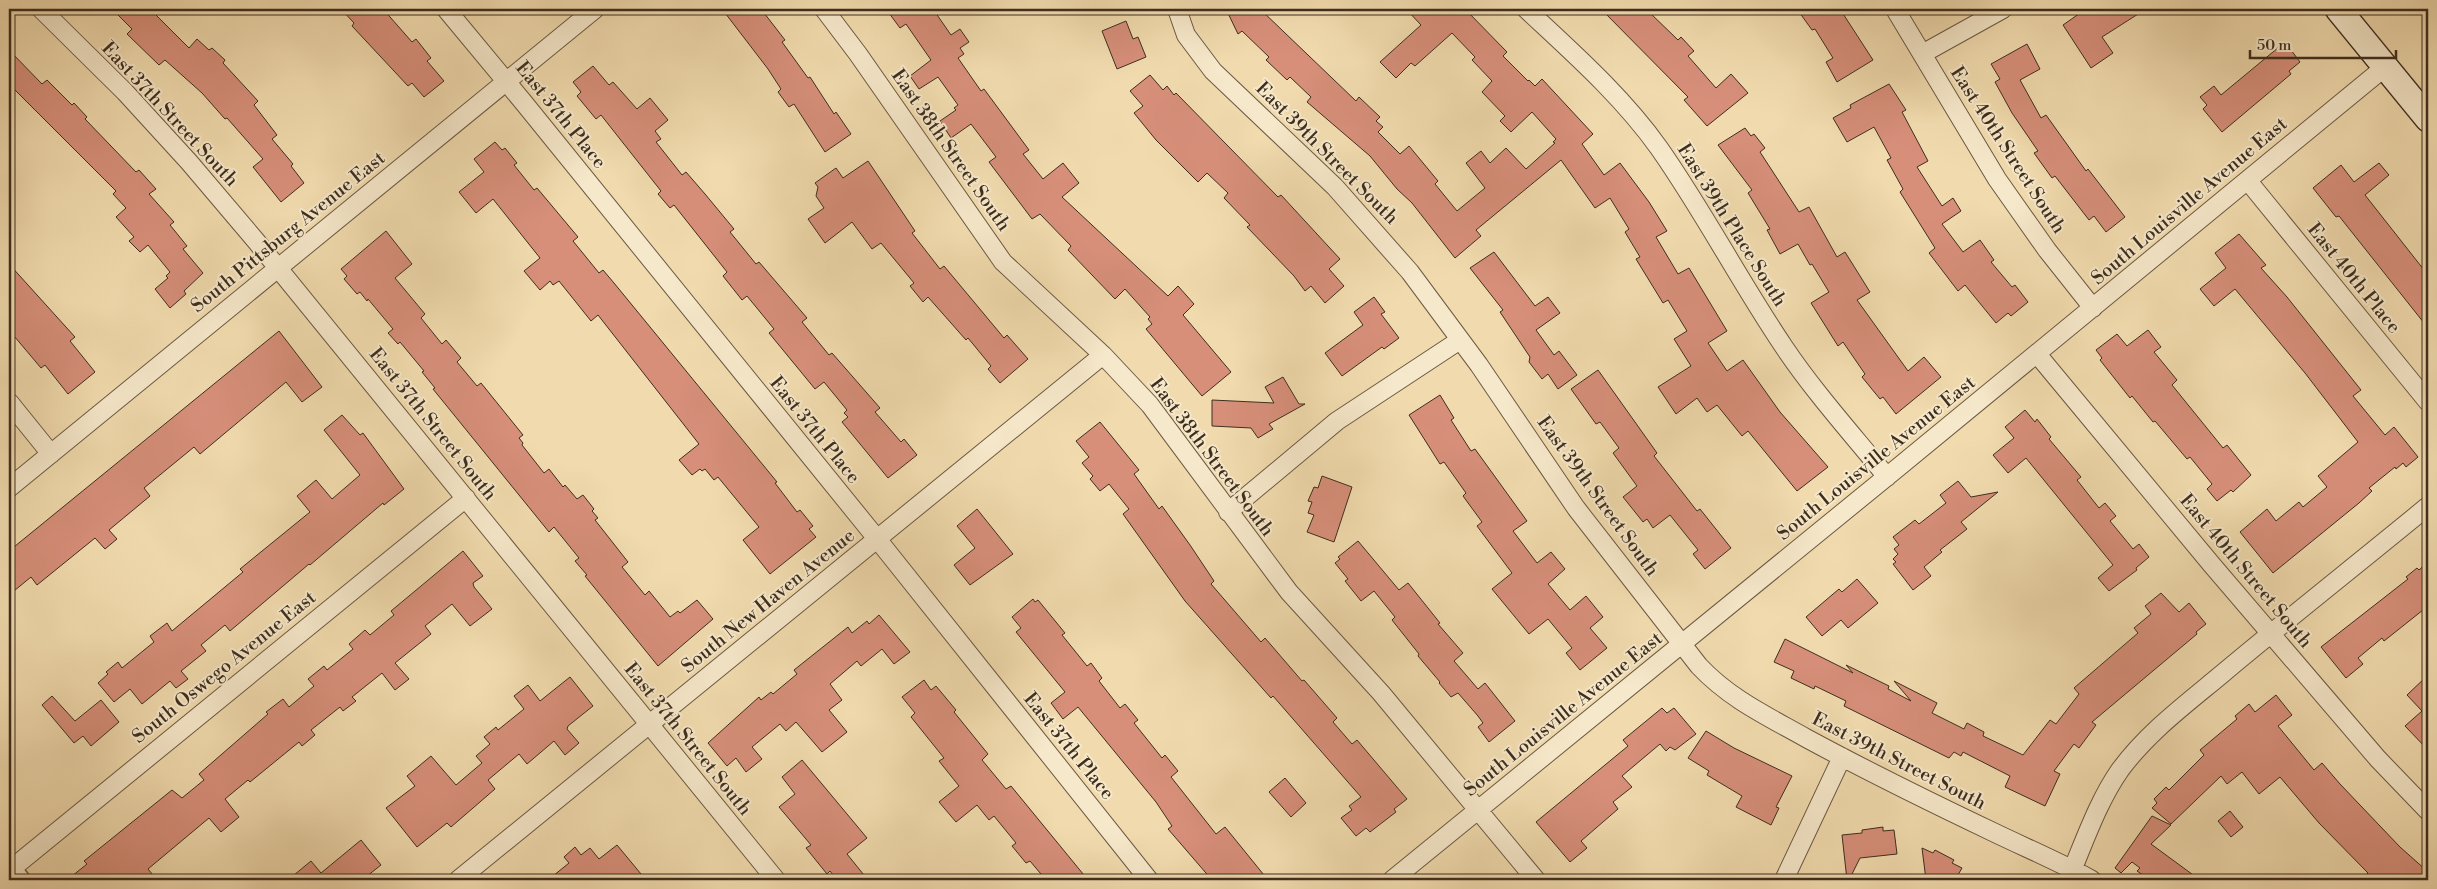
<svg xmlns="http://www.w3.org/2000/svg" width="2437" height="889" font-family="'Libre Bodoni',serif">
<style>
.building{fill:#d78f7a;stroke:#3e2e1f}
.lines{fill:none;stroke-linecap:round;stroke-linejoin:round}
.minor-casing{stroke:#6b5943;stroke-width:20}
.tertiary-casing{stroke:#6b5943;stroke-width:24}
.secondary-casing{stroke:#3e2e1f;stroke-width:28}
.minor{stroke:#f6e8ca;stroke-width:18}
.tertiary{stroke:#f6e8ca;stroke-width:21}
.secondary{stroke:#f6e8ca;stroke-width:25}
.labels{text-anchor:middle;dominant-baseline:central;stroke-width:4;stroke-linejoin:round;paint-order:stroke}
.street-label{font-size:19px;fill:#3e2e1f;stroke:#f6e8ca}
</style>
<rect width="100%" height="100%" fill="#f1dbae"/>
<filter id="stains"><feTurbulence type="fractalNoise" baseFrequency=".004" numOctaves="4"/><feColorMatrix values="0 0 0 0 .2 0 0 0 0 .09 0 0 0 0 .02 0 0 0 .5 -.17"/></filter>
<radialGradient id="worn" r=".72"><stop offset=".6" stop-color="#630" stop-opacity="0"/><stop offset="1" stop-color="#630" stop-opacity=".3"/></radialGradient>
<!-- building -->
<path class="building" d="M 112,9 L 150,9 L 189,48 L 197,39 L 209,50 L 212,48 L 225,60 L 223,63 L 258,101 L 254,105 L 277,135 L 272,139 L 293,164 L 291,166 L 304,183 L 281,202 L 253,167 L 263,159 L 227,118 L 225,119 L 202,93 L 165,60 L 159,65 L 127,34 L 132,29 Z
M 341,9 L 383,9 L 412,42 L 416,39 L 431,58 L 427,61 L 444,81 L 424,97 L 412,83 L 408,86 L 352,26 L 354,23 Z
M 722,9 L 761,9 L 785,40 L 782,42 L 808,78 L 810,77 L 834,114 L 836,112 L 851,134 L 825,152 L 794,104 L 789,107 L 778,92 L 781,89 L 768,69 Z
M 886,9 L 933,9 L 951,35 L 960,29 L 969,42 L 960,48 L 964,54 L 958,58 L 981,91 L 984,89 L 1029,150 L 1023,154 L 1043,179 L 1063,163 L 1079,183 L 1062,197 L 1168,296 L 1178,286 L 1194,304 L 1183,315 L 1231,372 L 1202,396 L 1146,329 L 1152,324 L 1148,319 L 1150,317 L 1125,289 L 1115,299 L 1068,250 L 1071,246 L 1040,214 L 1032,219 L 989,162 L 996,157 L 971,124 L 951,138 L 940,121 L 956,110 L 954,108 L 958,105 L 938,77 L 919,89 L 910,76 L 931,60 L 906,24 L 900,28 Z
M 1226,9 L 1260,9 L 1356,101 L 1359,97 L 1380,117 L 1376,121 L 1383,127 L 1378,132 L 1400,154 L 1409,146 L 1438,181 L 1435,184 L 1457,211 L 1485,188 L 1466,163 L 1481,151 L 1490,163 L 1506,148 L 1526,169 L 1555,143 L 1553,142 L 1556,139 L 1532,112 L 1511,132 L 1500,121 L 1505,116 L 1482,92 L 1492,81 L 1472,60 L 1475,57 L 1452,33 L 1415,66 L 1411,63 L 1396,78 L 1380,62 L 1421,25 L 1406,9 L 1465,9 L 1507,52 L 1503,56 L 1528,81 L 1529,80 L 1535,86 L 1542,79 L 1593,134 L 1582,144 L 1604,175 L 1620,163 L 1649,202 L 1667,231 L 1656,237 L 1678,274 L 1689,268 L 1727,331 L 1708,343 L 1727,371 L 1743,360 L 1780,412 L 1828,467 L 1797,491 L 1748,431 L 1742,436 L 1717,405 L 1707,412 L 1697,398 L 1676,414 L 1658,387 L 1691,366 L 1674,339 L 1687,331 L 1668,300 L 1663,303 L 1636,259 L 1640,257 L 1625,232 L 1629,229 L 1610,198 L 1595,208 L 1561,160 L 1476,230 L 1481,236 L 1455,258 L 1412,203 L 1397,189 L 1370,156 L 1307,102 L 1311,97 L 1290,77 L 1287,80 L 1266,60 L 1269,57 L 1242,31 L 1238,34 Z
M 1601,9 L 1646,9 L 1678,40 L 1681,37 L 1694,51 L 1688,56 L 1716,88 L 1731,74 L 1748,93 L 1707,126 L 1684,100 L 1688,97 Z
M 1797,9 L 1840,9 L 1873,60 L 1837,82 L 1826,62 L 1833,58 L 1815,29 L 1812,30 Z
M 2095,9 L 2146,9 L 2102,37 L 2113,53 L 2091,68 L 2063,25 L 2083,11 L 2085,15 Z
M 1126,21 L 1133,39 L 1138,37 L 1146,57 L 1117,69 L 1102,31 Z
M 2285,42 L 2300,62 L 2289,71 L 2291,74 L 2222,132 L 2203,109 L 2207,105 L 2200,97 L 2214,86 L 2221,95 Z
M 2027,44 L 2040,69 L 2020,80 L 2041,118 L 2046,115 L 2086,171 L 2088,169 L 2125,217 L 2106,232 L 2094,216 L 2089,220 L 2055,176 L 2052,178 L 2034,153 L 2038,151 L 2012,113 L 1995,82 L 2000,79 L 1991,64 Z
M 9,50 L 42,84 L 47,80 L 72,105 L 74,103 L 87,117 L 85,119 L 136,172 L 139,170 L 156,189 L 149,194 L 174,222 L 170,225 L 187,246 L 183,249 L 203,273 L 184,291 L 186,294 L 170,308 L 155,289 L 168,278 L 166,276 L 170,272 L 148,245 L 140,252 L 129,241 L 134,237 L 116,217 L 126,208 L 113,194 L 116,191 L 9,84 Z
M 593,66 L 609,85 L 613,82 L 637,109 L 650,98 L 668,120 L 655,131 L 661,139 L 656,142 L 682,175 L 686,172 L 705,194 L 734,229 L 730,232 L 756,264 L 759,262 L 807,318 L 802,322 L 829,355 L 832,353 L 880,408 L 875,412 L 901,442 L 904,439 L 917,455 L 888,478 L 842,422 L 848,417 L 844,413 L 847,410 L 824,382 L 815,389 L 769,333 L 774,329 L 747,296 L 742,300 L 723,276 L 727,272 L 674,205 L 670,208 L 658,194 L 661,191 L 601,115 L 596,119 L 577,96 L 581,92 L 573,82 Z
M 1150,75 L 1163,90 L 1167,86 L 1174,95 L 1176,93 L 1278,197 L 1281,195 L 1340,259 L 1329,269 L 1344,286 L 1325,303 L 1311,286 L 1305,291 L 1294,276 L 1247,227 L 1250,225 L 1224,198 L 1228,193 L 1207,173 L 1198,182 L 1156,140 L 1134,113 L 1143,106 L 1130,91 Z
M 1889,84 L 1906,110 L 1902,112 L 1928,161 L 1917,167 L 1942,206 L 1953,198 L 1961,211 L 1942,224 L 1963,252 L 1980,240 L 1994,260 L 1991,262 L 2012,287 L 2015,285 L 2028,302 L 2011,316 L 2008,313 L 1996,323 L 1965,285 L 1958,291 L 1929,253 L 1935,248 L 1900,192 L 1903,189 L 1887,160 L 1891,158 L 1874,127 L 1847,142 L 1833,118 L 1851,108 L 1850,105 Z
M 1745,128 L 1751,136 L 1754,134 L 1765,148 L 1760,152 L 1799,212 L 1809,207 L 1837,257 L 1845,252 L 1870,292 L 1857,300 L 1908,371 L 1924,357 L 1941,377 L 1896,414 L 1883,397 L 1880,399 L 1862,377 L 1865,374 L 1843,342 L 1838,346 L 1811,303 L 1829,292 L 1812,264 L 1810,265 L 1798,244 L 1780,254 L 1767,230 L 1770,229 L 1748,193 L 1752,190 L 1718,145 Z
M 495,142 L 502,150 L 505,148 L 517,163 L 514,165 L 534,190 L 537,188 L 578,237 L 573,241 L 599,273 L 603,270 L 614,283 L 777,482 L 775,483 L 797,512 L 800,510 L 813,526 L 809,529 L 816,537 L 770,574 L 743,540 L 759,527 L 718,477 L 714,480 L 705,469 L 702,471 L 700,469 L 692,475 L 679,460 L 699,444 L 598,315 L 591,321 L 559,281 L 553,285 L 550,281 L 540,290 L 524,271 L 540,258 L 493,199 L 476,213 L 459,192 L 484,172 L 474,159 Z
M 868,161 L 915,231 L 912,233 L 940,269 L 944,266 L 1004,338 L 1007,335 L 1028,359 L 1000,383 L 988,369 L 991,366 L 968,338 L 966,340 L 928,297 L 923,302 L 910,286 L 914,283 L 881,243 L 872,249 L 852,222 L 825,243 L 808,219 L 824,208 L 816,196 L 818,187 L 815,183 L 836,168 L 843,178 Z
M 2379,163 L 2389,175 L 2365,195 L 2428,275 L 2428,328 L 2339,216 L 2336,217 L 2313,188 L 2341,165 L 2354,182 Z
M 386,231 L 412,264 L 395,278 L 425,314 L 421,318 L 442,344 L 446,340 L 461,358 L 457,362 L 477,386 L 481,383 L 523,435 L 519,438 L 523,443 L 522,445 L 544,473 L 549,469 L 563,487 L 565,485 L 577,499 L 583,495 L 594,509 L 592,511 L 598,518 L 595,520 L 628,562 L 622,567 L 645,595 L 649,591 L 670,617 L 678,611 L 680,613 L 697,600 L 713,619 L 658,666 L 585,576 L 587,575 L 575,561 L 579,558 L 554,527 L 549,532 L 433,389 L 435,388 L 422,372 L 424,371 L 400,342 L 398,344 L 388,333 L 393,329 L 368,299 L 367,301 L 360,292 L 357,294 L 344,279 L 347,276 L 341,269 Z
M 2239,234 L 2266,265 L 2261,268 L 2287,297 L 2361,390 L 2353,396 L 2385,435 L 2394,427 L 2418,457 L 2406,467 L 2403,463 L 2396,469 L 2395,467 L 2369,488 L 2372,491 L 2359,503 L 2273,573 L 2240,532 L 2267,509 L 2276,521 L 2299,502 L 2303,507 L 2327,487 L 2318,476 L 2358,442 L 2305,373 L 2235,289 L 2214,306 L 2200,289 L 2226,268 L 2215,253 Z
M 1494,252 L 1535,306 L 1548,297 L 1560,313 L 1536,330 L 1554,355 L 1559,351 L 1577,375 L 1558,389 L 1548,374 L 1542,379 L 1529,362 L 1530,357 L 1500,312 L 1503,310 L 1470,268 Z
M 9,264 L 75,337 L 70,341 L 95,372 L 68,394 L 45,365 L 41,368 L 9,330 Z
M 1374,297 L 1385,312 L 1381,314 L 1399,338 L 1384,349 L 1382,347 L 1342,376 L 1325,353 L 1363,325 L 1354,312 Z
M 2148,330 L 2161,347 L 2154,352 L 2177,380 L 2172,385 L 2223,448 L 2227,445 L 2251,475 L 2233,492 L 2231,490 L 2217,501 L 2207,489 L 2212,484 L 2190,457 L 2187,459 L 2155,421 L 2153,422 L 2132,396 L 2130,398 L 2100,360 L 2102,358 L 2096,350 L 2117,334 L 2127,346 Z
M 279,331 L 322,387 L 302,402 L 286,382 L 200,454 L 194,447 L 144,488 L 150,496 L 109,530 L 117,539 L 105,549 L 95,538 L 37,585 L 31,577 L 9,595 L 9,551 Z
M 1598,370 L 1657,453 L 1654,456 L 1697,511 L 1700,509 L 1731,548 L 1705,569 L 1693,554 L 1698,550 L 1670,515 L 1653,528 L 1647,519 L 1643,522 L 1623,497 L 1637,486 L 1613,453 L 1619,448 L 1600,422 L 1596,424 L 1571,389 Z
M 1283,377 L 1299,404 L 1305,404 L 1269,424 L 1273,429 L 1258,438 L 1251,428 L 1212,426 L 1212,400 L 1274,403 L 1265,387 Z
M 1440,395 L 1454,418 L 1451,420 L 1471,451 L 1475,449 L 1527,521 L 1513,531 L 1537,563 L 1551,552 L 1565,569 L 1548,584 L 1570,610 L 1586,596 L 1603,617 L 1590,628 L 1607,648 L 1580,670 L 1566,653 L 1572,648 L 1548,619 L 1529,634 L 1492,589 L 1512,573 L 1477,526 L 1482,522 L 1463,496 L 1466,493 L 1444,462 L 1440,464 L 1409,415 Z
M 2025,410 L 2035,422 L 2037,419 L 2051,437 L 2049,439 L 2081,477 L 2077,480 L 2099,508 L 2105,503 L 2116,516 L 2110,521 L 2133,549 L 2139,544 L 2149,557 L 2136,568 L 2137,570 L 2109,591 L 2098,578 L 2113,565 L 2026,458 L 2008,473 L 1993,455 L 2014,438 L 2005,427 Z
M 342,415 L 360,435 L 363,433 L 404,489 L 384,505 L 383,503 L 310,565 L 309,564 L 230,631 L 225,625 L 201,645 L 206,651 L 181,671 L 188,679 L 176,688 L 170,681 L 142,704 L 130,689 L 114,702 L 98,683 L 108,674 L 106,672 L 118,662 L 122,668 L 154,642 L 150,636 L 167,623 L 172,631 L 243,572 L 240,569 L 310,512 L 297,496 L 316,480 L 332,499 L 360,475 L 324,430 Z
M 1100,422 L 1139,470 L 1134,474 L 1159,509 L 1162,506 L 1190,545 L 1214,581 L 1211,584 L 1261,642 L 1265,638 L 1302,681 L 1304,680 L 1337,718 L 1333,722 L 1352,744 L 1357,740 L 1407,799 L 1394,809 L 1396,812 L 1370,832 L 1366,828 L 1356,836 L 1341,818 L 1352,810 L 1349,806 L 1361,797 L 1273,696 L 1271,698 L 1185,601 L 1123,514 L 1129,509 L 1109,484 L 1100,491 L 1090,479 L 1093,476 L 1082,463 L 1089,457 L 1076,441 Z
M 1322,476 L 1352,487 L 1334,542 L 1307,532 L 1314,515 L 1308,513 L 1312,502 L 1308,501 L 1314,487 L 1318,488 Z
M 1958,481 L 1971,497 L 1998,492 L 1961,522 L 1967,529 L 1940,550 L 1942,552 L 1924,567 L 1931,576 L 1913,590 L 1893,564 L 1896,562 L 1893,559 L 1898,554 L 1894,549 L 1899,545 L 1893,537 L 1915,520 L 1919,524 L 1946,503 L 1940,495 Z
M 977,509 L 1013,554 L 970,585 L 954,565 L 975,548 L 957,526 Z
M 1358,541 L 1399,590 L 1408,583 L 1440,623 L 1438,624 L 1463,653 L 1454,661 L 1478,689 L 1485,683 L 1515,721 L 1489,742 L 1478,727 L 1483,723 L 1478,716 L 1458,693 L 1451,697 L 1439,683 L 1440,682 L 1418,656 L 1419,654 L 1392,620 L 1395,617 L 1374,591 L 1361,601 L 1345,581 L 1348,579 L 1335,563 L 1340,559 L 1338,557 Z
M 463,551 L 483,576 L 473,583 L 474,587 L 492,609 L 470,626 L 452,604 L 425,626 L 431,634 L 395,663 L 409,679 L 395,690 L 382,673 L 352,697 L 356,701 L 343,711 L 340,707 L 311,730 L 315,735 L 302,746 L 299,742 L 250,782 L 248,780 L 225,799 L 239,817 L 221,832 L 209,818 L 148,869 L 157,880 L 67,880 L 87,864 L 84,861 L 172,790 L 182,798 L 204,780 L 199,774 L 268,714 L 266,712 L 283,699 L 289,707 L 314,686 L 308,679 L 324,666 L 327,670 L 353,649 L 349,644 L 365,630 L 370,635 L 394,615 L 391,611 Z
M 2428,562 L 2428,606 L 2384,641 L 2382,638 L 2358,658 L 2363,664 L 2346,678 L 2321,647 L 2408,579 L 2406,577 L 2417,568 L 2419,570 Z
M 1857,579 L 1878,603 L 1848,628 L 1841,620 L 1822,636 L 1806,617 L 1839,589 L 1842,592 Z
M 2161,593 L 2179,612 L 2189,603 L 2206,624 L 2196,632 L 2197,634 L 2092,722 L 2096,725 L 2079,748 L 2074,744 L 2054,771 L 2060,774 L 2045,806 L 2005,787 L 2010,776 L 1963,752 L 1961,756 L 1954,752 L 1949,758 L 1844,706 L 1846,701 L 1815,686 L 1814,689 L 1791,678 L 1794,671 L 1774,662 L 1785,639 L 1853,673 L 1846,665 L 1889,686 L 1888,689 L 1911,701 L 1894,681 L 1937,703 L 1932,713 L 1964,729 L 1967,723 L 1984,732 L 1983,736 L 2023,755 L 2050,720 L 2056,724 L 2079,694 L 2074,688 L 2138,633 L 2134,628 L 2151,614 L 2145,606 Z
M 1033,599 L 1035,602 L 1038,600 L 1065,633 L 1062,635 L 1087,666 L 1091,663 L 1102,678 L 1099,681 L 1120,708 L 1125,704 L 1138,720 L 1134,723 L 1162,758 L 1165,755 L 1178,771 L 1171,777 L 1216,834 L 1225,827 L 1268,880 L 1212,880 L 1168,829 L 1172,826 L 1156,802 L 1078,707 L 1063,719 L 1051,703 L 1065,692 L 1016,632 L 1021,628 L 1012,617 Z
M 879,615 L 910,652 L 894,664 L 882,649 L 861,666 L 857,661 L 830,684 L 842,700 L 829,710 L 847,732 L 822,752 L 796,722 L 786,731 L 780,724 L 752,747 L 762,759 L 746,772 L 736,758 L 727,766 L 708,743 L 759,697 L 761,700 L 771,692 L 773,694 L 797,674 L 794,670 L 848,627 L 852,633 L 867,621 L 869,624 Z
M 2428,675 L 2428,750 L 2405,726 L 2422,711 L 2407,695 Z
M 570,677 L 593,706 L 568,726 L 567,729 L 579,743 L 565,755 L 554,741 L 527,764 L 519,754 L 488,780 L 495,789 L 451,827 L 447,823 L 417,847 L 386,808 L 415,786 L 407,776 L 431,756 L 456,785 L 482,763 L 476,756 L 490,744 L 484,737 L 496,727 L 498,730 L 524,709 L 514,696 L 528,685 L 540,701 Z
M 924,680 L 931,690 L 936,686 L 956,710 L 954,712 L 988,754 L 982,760 L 1006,789 L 1011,786 L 1088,880 L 1046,880 L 1030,861 L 1026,863 L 1012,846 L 1016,843 L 994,816 L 989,820 L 977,805 L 956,822 L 939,802 L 959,786 L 939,761 L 944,758 L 911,717 L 915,713 L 902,697 Z
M 2276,695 L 2292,715 L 2278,726 L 2314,770 L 2322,763 L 2340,784 L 2400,847 L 2427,871 L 2419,880 L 2361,880 L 2368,873 L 2319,823 L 2280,777 L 2259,794 L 2242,772 L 2227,784 L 2221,776 L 2171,824 L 2152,808 L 2157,803 L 2154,799 L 2166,787 L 2169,790 L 2204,755 L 2200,750 L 2237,719 L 2235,716 L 2249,704 L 2255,712 Z
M 52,696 L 75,721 L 101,700 L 119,722 L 91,746 L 83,736 L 74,743 L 42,705 Z
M 1662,708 L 1667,713 L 1674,708 L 1696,734 L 1675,750 L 1670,747 L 1666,751 L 1660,744 L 1622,776 L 1632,787 L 1613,802 L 1618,809 L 1581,841 L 1587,848 L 1570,862 L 1536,822 L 1628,746 L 1623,740 Z
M 1706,731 L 1734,748 L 1792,776 L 1776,807 L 1779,808 L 1771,825 L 1736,807 L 1742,796 L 1707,775 L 1709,771 L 1688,758 Z
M 802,760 L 867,838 L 847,854 L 868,880 L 837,880 L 830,871 L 827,874 L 806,848 L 811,845 L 779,807 L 795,794 L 782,777 Z
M 1285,778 L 1306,803 L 1291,817 L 1269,792 Z
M 2230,811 L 2243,827 L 2231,837 L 2218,821 Z
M 2152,816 L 2171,825 L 2151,844 L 2200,880 L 2150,880 L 2137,871 L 2140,868 L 2132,862 L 2121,873 L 2115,868 Z
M 1883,827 L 1883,831 L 1894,830 L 1897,854 L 1860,858 L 1849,880 L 1847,880 L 1842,835 L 1862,833 L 1862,830 Z
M 361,840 L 381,865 L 362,880 L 288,880 L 311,861 L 321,873 Z
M 617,845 L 646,880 L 548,880 L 569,863 L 564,857 L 575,847 L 581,855 L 590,848 L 599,859 Z
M 1922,848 L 1933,853 L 1935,850 L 1954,860 L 1952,863 L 1962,868 L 1955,880 L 1926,880 Z"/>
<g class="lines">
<defs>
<path id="minor" d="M 41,9 L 125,92 L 189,162 L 256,241 L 776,880
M 446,9 L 524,103 L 878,540 L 1149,880
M 824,9 L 858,54 L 1003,262 L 1103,355 L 1150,405 L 1289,592 L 1381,693 L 1536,880
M 1177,9 L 1186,35 L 1213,71 L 1335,187 L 1410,272 L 1479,365 L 1576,508 L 1699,666 C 1730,699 1767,716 1806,738 C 1867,771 1930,802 1993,832 C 2026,848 2060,862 2092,880
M 1526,9 C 1572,52 1622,96 1659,148 C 1704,212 1740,282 1784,347 C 1815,393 1852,434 1887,477
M 1895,9 L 1997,179 L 2047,250 L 2093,308
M 1922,54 L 2003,9
M 2248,181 L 2428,402
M 2037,354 L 2212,565 L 2378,759 L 2428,811
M 9,402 L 51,454
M 9,488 L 595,9
M 1228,512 L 1337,421 L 1460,340
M 10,870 L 466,498
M 458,880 L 1103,355
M 1392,880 L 1895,470 L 2385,67
M 1784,880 L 1842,757
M 2068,880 C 2084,843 2097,803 2120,770 C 2148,732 2186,704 2222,674 C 2290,617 2360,562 2428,506"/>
<path id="tertiary" d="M 9,868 L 19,880"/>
<path id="secondary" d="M 2338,9 L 2428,119"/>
</defs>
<!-- minor casing -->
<use href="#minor" class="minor-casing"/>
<!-- tertiary casing -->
<use href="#tertiary" class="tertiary-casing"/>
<!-- secondary casing -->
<use href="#secondary" class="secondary-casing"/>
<!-- minor -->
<use href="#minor" class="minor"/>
<!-- tertiary -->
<use href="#tertiary" class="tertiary"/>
<!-- secondary -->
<use href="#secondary" class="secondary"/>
</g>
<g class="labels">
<!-- street labels -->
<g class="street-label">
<text transform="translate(170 114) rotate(47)">East 37th Street South</text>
<text transform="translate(561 115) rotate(51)">East 37th Place</text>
<text transform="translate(951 150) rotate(55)">East 38th Street South</text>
<text transform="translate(2008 150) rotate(57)">East 40th Street South</text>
<text transform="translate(1327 153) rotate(45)">East 39th Street South</text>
<text transform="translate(2189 201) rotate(-40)">South Louisville Avenue East</text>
<text transform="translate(1732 225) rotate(58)">East 39th Place South</text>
<text transform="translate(288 232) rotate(-39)">South Pittsburg Avenue East</text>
<text transform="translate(2354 278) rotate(51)">East 40th Place</text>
<text transform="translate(433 424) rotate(51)">East 37th Street South</text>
<text transform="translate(815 430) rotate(51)">East 37th Place</text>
<text transform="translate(1212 457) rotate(53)">East 38th Street South</text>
<text transform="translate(1876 458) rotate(-39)">South Louisville Avenue East</text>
<text transform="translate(1598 496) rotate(54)">East 39th Street South</text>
<text transform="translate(2246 571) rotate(50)">East 40th Street South</text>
<text transform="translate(768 601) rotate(-39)">South New Haven Avenue</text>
<text transform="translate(224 667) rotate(-39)">South Oswego Avenue East</text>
<text transform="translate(1563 714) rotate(-39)">South Louisville Avenue East</text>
<text transform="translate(688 739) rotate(51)">East 37th Street South</text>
<text transform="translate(1069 746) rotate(51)">East 37th Place</text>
<text transform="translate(1899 761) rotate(27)">East 39th Street South</text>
</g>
</g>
<!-- margin -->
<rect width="2437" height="889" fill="none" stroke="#f1dbae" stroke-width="30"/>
<rect x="10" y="10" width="2417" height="869" fill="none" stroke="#3e2e1f" stroke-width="2.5"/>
<rect x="15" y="15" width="2407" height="859" fill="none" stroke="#3e2e1f"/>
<!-- scale -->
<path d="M2250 50v8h146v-8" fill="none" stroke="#3e2e1f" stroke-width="2.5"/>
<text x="2257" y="50" font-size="15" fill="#3e2e1f" stroke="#f6e8ca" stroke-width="4" paint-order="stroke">50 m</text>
<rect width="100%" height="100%" filter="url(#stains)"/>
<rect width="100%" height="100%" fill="url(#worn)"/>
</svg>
